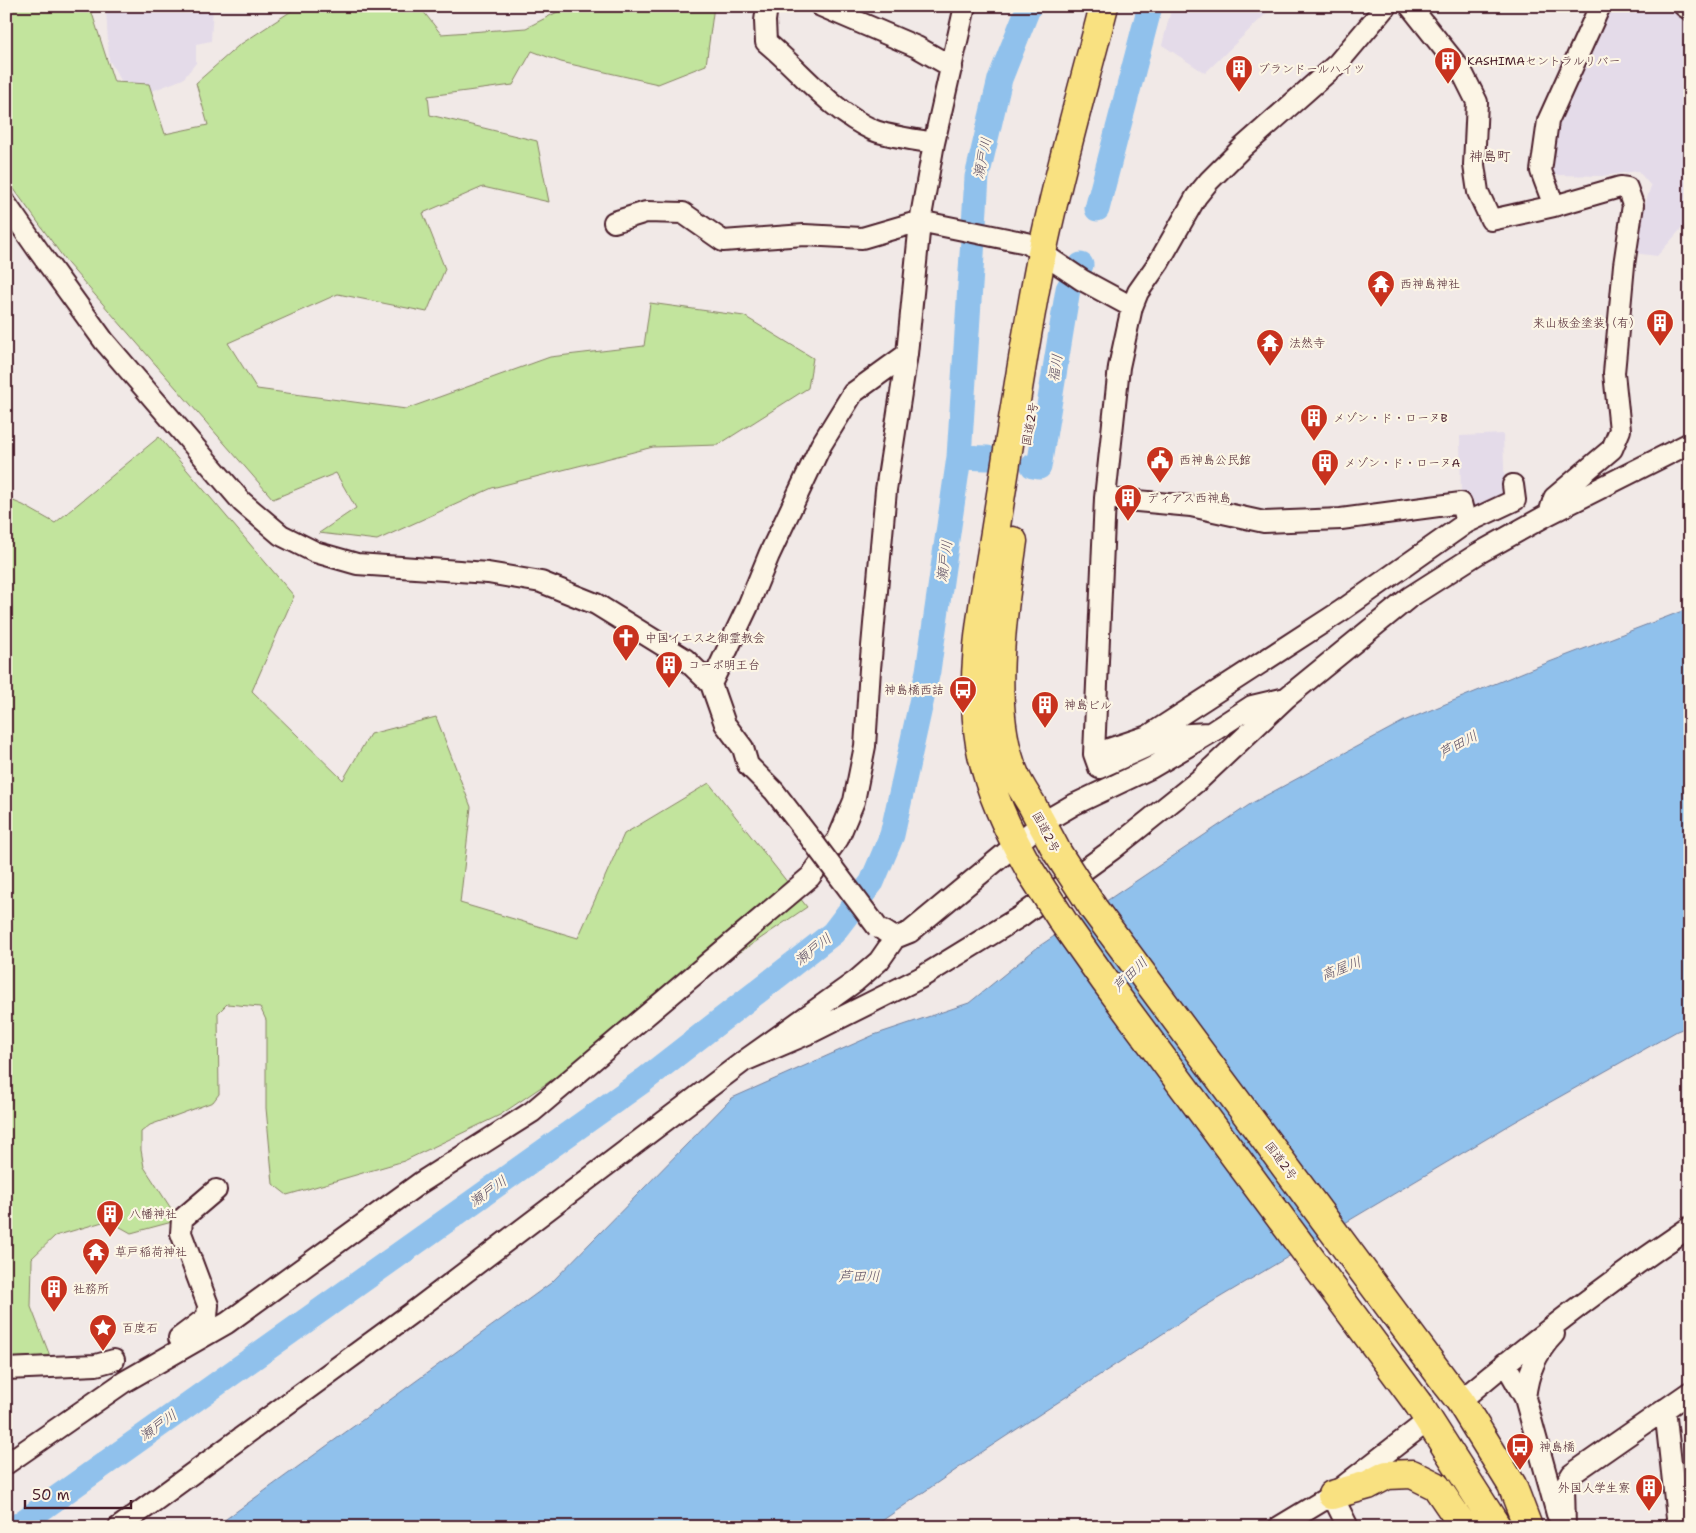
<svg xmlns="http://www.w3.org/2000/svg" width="1696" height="1533" font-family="'Shantell Sans','Klee One',sans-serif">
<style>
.built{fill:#e4dbe9}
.green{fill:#c2e49d;stroke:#868264}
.water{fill:#90c1ec;stroke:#74809f}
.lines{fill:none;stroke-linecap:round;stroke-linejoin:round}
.river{stroke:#90c1ec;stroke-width:25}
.minor-casing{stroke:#4a1f2b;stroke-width:24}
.highway-casing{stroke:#4a1f2b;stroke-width:31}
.minor{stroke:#fcf5e5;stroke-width:20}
.highway{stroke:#f9e181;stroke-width:28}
.minor-bridge-casing{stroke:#4a1f2b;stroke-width:24;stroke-linecap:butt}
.highway-bridge-casing{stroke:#4a1f2b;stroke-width:31;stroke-linecap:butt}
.minor-bridge{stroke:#fcf5e5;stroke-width:20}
.highway-bridge{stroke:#f9e181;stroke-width:28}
.labels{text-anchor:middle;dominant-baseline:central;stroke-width:4.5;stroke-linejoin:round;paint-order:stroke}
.poi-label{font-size:12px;fill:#4a1f2b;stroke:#fcf5e5;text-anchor:start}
.street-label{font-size:12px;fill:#4a1f2b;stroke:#fcf5e5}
.neighbourhood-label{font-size:14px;fill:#4a1f2b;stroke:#fcf5e5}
.water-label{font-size:14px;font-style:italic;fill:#5f5065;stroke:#fcf5e5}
</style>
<rect width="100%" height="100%" fill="#f1e9e7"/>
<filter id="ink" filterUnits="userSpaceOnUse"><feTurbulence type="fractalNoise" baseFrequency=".02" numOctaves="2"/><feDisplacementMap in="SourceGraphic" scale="10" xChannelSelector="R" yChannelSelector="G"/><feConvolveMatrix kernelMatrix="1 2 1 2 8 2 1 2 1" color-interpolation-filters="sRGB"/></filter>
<g filter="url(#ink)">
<!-- built -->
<path class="built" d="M 111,6 L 213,6 L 211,41 L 196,44 L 196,63 L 183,79 L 152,91 L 122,82 L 109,60 L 106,9 Z
M 1172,6 L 1274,6 L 1205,73 L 1162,45 Z
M 1608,6 L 1669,6 L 1690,20 L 1690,219 L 1657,256 L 1634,253 L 1646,201 L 1651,186 L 1638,171 L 1602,176 L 1555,175 L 1549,166 L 1550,146 Z
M 1503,434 L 1505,497 L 1483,509 L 1471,509 L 1461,500 L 1460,436 Z"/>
<!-- green -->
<path class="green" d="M 6,6 L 97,6 L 91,10 L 114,82 L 149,84 L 165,134 L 208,125 L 196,83 L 238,46 L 299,6 L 419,6 L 441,34 L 526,28 L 569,6 L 714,6 L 706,65 L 658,84 L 561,62 L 532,51 L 513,85 L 428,96 L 430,115 L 537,141 L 549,202 L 483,187 L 423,213 L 445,269 L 427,312 L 338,294 L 228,343 L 257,389 L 406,409 L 550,357 L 644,346 L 650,303 L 744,316 L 813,358 L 808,388 L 718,445 L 653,447 L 492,488 L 377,540 L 319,533 L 356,508 L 336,473 L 273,499 L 68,264 L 6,178 Z
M 159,437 L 294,596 L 252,691 L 343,780 L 370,734 L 436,717 L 471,807 L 460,903 L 578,938 L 624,834 L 709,783 L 807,907 L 500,1115 L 404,1161 L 287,1195 L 273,1184 L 266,1108 L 266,1020 L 260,1007 L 227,1004 L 218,1013 L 219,1094 L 213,1102 L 150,1125 L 141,1132 L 141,1150 L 144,1167 L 174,1213 L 172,1222 L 131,1233 L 115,1224 L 106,1221 L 55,1236 L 32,1258 L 32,1261 L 31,1307 L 50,1356 L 6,1358 L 6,498 L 23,505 L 55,523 Z"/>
<!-- water -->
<path class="water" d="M 1690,608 L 1690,1026 L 1677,1031 L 1513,1123 L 1202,1308 L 979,1454 L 873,1527 L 215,1527 L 551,1283 L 732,1098 L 874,1035 L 969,1003 L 1038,947 L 1252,803 L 1404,721 L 1526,671 Z"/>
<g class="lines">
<!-- river -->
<path class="river" d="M 1097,209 L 1150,6
M 959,457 L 987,458
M 1033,466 L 1039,467 L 1068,289 L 1081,265
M 16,1527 L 644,1080 L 833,933 L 872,882 L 892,835 L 928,671 L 959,457 L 977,177 L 1000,79 L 1029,6"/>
<defs>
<path id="minor" d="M 767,6 L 765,21 L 766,42 C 801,71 830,110 873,130 C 886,136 918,140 934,143
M 821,6 L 917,47 L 952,67
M 1410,6 L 1461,70 L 1477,102 L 1474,165 L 1478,192 L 1491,220 L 1554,206
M 1684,6 L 1690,10
M 6,204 L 38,250 L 104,341 L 242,502 L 281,535 L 315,552 L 357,564 L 488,573 L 541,582 L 596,604 L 685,659 L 711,684 L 725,724 L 743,748 L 748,765 L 774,791 L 811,839
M 614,222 L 646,212 L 683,213 L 723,241 L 804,235 L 862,238 L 910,224 L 929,223 L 1027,243 L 1082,280 L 1132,307 L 1119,367 L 1105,498 L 1094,754 L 1148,736 L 1341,611 L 1466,523 L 1515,500 L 1513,485
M 1132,307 L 1138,292 L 1159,262 L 1196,197 L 1209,181 L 1242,148 L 1338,63 L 1386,6
M 1105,498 L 1191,506 L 1264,522 L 1341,519 L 1461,503 L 1466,523
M 1549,514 L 1554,498 L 1612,449 L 1620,430 L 1614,373 L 1624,265 L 1633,205 L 1627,188 L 1620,187 L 1554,206 L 1541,171 L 1548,121 L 1600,6
M 711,684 L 748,606 L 769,555 L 821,445 L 853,393 L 907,354
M 1094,754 L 1099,768 L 1173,735 L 1208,733
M 884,931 L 895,938 L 910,932 L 1042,823 L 1073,805 L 1151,768 L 1212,732 L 1252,706 L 1286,698
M 744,1061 L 812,1032 L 920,978 L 1021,916 L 1113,849 L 1199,780 L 1286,698 L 1410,597 L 1479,553 L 1549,514 L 1690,443
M 179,1338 L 207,1317 L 208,1305 L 181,1233 L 182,1219 L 216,1190
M 1505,1363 L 1525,1398 L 1557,1514
M 6,1369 L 96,1365 L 114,1360
M 1525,1398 C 1528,1372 1536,1353 1554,1334
M 1460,1401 C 1534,1339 1610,1281 1690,1227
M 1665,1409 L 1678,1527
M 6,1464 L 124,1382 L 227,1323 L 420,1183 L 532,1112 L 810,877 L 838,839 L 854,801 L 865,746 L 870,669 L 886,490 L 907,354 L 920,222 L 934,143 L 965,6
M 1332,1495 L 1348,1527
M 119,1527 L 417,1309 L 744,1061 L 856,981 L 879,961 L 895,938
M 1279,1527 L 1332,1495 L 1429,1420
M 1565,1527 L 1564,1487 L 1572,1474 L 1690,1392"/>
<path id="highway" d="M 1013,541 C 1003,609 987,711 1015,775 C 1019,785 1026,795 1032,805 C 1040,821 1049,836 1057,852
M 1031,872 C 1008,831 988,790 980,744 C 967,668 987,588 998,513 C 1012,426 1025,339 1042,253 C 1059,170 1083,88 1104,6
M 1446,1383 L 1460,1401 L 1512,1485 L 1528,1527
M 1419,1405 L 1497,1527
M 1332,1495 L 1368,1485 L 1387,1475 L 1412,1474 L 1436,1486 L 1464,1527"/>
</defs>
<!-- minor casing -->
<use href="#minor" class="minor-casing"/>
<!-- highway casing -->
<use href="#highway" class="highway-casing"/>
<!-- minor -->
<use href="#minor" class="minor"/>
<!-- highway -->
<use href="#highway" class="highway"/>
<defs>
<path id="minor-bridge" d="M 811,839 L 878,928"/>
<path id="highway-bridge" d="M 1057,852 L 1094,909 L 1446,1383
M 1031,872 L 1064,923 L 1105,981 L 1419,1405"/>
</defs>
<!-- minor-bridge casing -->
<use href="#minor-bridge" class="minor-bridge-casing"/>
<!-- highway-bridge casing -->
<use href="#highway-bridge" class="highway-bridge-casing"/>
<!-- minor-bridge -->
<use href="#minor-bridge" class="minor-bridge"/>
<!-- highway-bridge -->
<use href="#highway-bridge" class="highway-bridge"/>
</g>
</g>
<!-- icons -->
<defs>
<symbol id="building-pin" viewBox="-11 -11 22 30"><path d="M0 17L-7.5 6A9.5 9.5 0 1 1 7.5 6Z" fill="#c8321e" stroke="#fcf5e5"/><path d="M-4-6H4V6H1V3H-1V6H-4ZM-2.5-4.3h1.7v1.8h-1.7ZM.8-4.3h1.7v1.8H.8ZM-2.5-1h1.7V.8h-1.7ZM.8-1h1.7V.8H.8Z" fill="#fff"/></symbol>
<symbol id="temple-pin" viewBox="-11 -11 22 30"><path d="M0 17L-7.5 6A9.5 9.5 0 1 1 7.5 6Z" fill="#c8321e" stroke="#fcf5e5"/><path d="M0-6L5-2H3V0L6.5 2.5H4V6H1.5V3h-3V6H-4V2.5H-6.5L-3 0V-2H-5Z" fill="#fff"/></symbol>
<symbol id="civic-pin" viewBox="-11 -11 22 30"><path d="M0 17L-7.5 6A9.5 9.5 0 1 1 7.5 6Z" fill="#c8321e" stroke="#fcf5e5"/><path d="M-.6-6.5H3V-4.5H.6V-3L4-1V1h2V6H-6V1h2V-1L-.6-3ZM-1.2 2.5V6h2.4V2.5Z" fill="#fff"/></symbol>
<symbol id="church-pin" viewBox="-11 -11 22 30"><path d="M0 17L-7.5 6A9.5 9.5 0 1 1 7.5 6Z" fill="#c8321e" stroke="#fcf5e5"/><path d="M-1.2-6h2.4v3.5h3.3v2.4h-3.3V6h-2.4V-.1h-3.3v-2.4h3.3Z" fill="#fff"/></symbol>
<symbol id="bus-pin" viewBox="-11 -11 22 30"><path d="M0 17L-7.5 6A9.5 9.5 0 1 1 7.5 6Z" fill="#c8321e" stroke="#fcf5e5"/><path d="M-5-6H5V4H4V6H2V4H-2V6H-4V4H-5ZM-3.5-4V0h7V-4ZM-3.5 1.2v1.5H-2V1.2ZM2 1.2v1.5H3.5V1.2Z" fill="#fff"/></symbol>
<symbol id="sight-pin" viewBox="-11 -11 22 30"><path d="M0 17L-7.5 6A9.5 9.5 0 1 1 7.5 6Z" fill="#c8321e" stroke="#fcf5e5"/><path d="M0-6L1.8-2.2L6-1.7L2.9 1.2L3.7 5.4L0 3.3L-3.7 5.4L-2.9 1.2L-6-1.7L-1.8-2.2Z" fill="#fff"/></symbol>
</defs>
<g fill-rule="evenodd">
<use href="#building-pin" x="1432" y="45" width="32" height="43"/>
<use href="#building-pin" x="1223" y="53" width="32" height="43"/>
<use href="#temple-pin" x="1365" y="268" width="32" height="43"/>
<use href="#building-pin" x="1644" y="307" width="32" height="43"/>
<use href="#temple-pin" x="1254" y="327" width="32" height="43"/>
<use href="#building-pin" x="1298" y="402" width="32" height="43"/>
<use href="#civic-pin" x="1144" y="444" width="32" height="43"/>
<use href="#building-pin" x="1309" y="447" width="32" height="43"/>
<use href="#building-pin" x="1112" y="482" width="32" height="43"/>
<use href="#church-pin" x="610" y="622" width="32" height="43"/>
<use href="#building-pin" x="653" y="649" width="32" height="43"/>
<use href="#bus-pin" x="947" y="674" width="32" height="43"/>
<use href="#building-pin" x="1029" y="689" width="32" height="43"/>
<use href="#building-pin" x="94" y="1198" width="32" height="43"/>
<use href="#temple-pin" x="80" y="1236" width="32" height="43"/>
<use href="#building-pin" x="38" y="1273" width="32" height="43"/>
<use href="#sight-pin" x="87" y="1312" width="32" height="43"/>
<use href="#bus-pin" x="1504" y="1431" width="32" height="43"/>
<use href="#building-pin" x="1633" y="1472" width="32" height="43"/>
</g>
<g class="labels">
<!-- poi labels -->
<g class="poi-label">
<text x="1467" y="61">KASHIMAセントラルリバー</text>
<text x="1258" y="69">ブランドールハイツ</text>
<text x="1400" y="284">西神島神社</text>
<text x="1641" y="323" text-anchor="end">来山板金塗装（有）</text>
<text x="1289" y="343">法然寺</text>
<text x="1333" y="418">メゾン・ド・ローヌB</text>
<text x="1179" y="460">西神島公民館</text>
<text x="1344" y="463">メゾン・ド・ローヌA</text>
<text x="1147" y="498">ディアス西神島</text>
<text x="645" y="638">中国イエス之御霊教会</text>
<text x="688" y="665">コーポ明王台</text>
<text x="944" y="690" text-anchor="end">神島橋西詰</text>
<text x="1064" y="705">神島ビル</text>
<text x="129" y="1214">八幡神社</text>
<text x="115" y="1252">草戸稲荷神社</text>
<text x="73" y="1289">社務所</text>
<text x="122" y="1328">百度石</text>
<text x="1539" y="1447">神島橋</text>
<text x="1630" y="1488" text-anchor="end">外国人学生寮</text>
</g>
<!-- street labels -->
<g class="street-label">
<text transform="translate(1030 424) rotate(-80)">国道2号</text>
<text transform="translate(1046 832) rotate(62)">国道2号</text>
<text transform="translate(1281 1161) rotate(53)">国道2号</text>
</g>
<!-- neighbourhood labels -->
<g class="neighbourhood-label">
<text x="1490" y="156">神島町</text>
</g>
<!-- water labels -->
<g class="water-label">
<text transform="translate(982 158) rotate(-78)">瀬戸川</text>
<text transform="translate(1055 368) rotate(-81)">福川</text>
<text transform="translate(944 561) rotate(-82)">瀬戸川</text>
<text transform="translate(1458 744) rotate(-28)">芦田川</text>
<text transform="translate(813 949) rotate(-38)">瀬戸川</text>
<text transform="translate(1341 968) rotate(-21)">高屋川</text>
<text transform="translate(1130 974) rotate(-44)">芦田川</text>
<text transform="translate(488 1191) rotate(-35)">瀬戸川</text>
<text x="859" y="1276">芦田川</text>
<text transform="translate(158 1425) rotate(-35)">瀬戸川</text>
</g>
</g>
<!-- margin -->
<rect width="1696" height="1533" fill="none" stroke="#fcf5e5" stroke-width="25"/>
<rect x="12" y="12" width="1671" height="1508" fill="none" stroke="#4a1f2b" stroke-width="2" filter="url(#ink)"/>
<!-- scale -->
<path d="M25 1500v8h106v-8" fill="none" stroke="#4a1f2b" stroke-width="2.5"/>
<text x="32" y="1500" font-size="15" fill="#4a1f2b" stroke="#fcf5e5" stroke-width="4" paint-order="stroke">50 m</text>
</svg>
